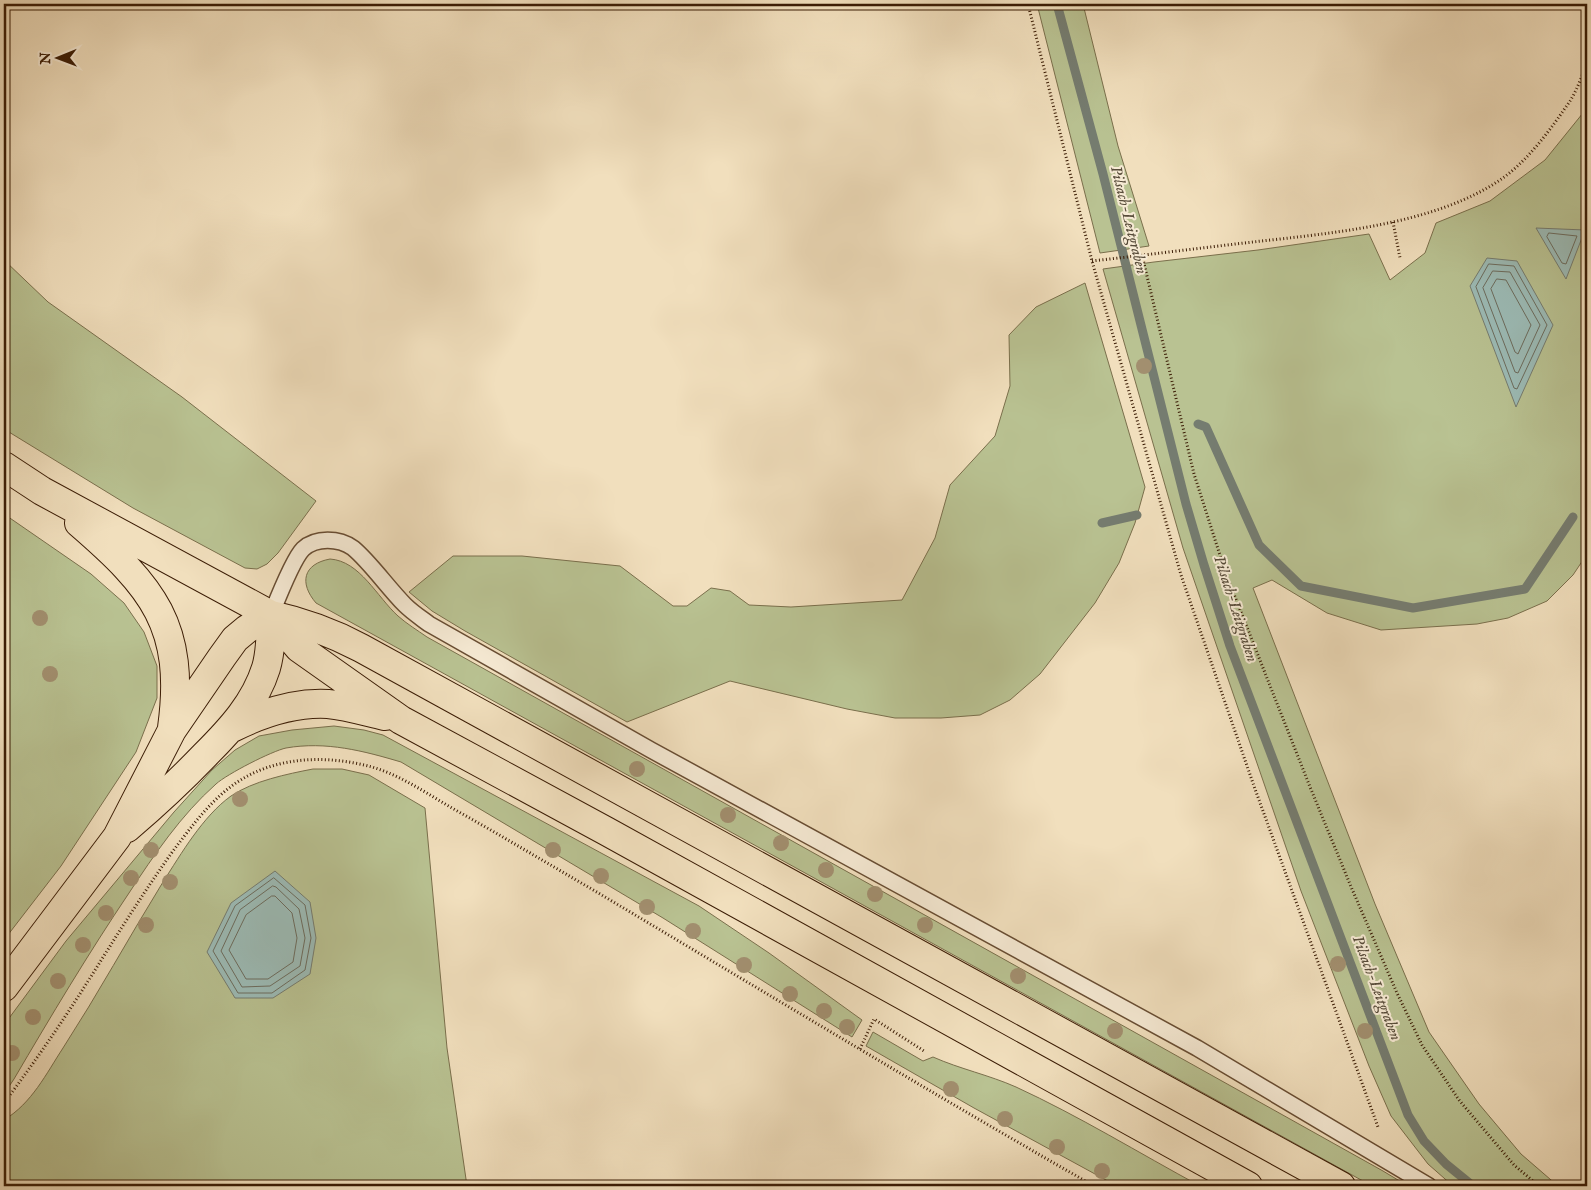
<svg xmlns="http://www.w3.org/2000/svg" width="1591" height="1190" font-family="'IM FELL English',serif">
<style>
.green{fill:#b9c292;stroke:#7a6f4c}
.water{fill:#9cbcb7;stroke:#757c70}
.lines{fill:none;stroke-linecap:round;stroke-linejoin:round}
.shore{stroke:#6c6c5e;stroke-width:1}
.stream{stroke:#757c70;stroke-width:9}
.lane-casing{stroke:#684d33;stroke-width:18}
.primary-casing{stroke:#3b1c05;stroke-width:30}
.path{stroke:#3b1c05;stroke-width:3;stroke-dasharray:1 2.5;stroke-linecap:butt}
.lane{stroke:#f6ead4;stroke-width:15}
.primary{stroke:#f1dfbd;stroke-width:28}
.tree{fill:#a28f6f}
.labels{text-anchor:middle;dominant-baseline:central;stroke-width:4;stroke-linejoin:round;paint-order:stroke}
.water-label{font-size:16px;font-style:italic;fill:#584c3a;stroke:#f6ead4}
</style>
<rect width="100%" height="100%" fill="#f1dfbd"/>
<filter id="stains"><feTurbulence type="fractalNoise" baseFrequency=".004" numOctaves="4"/><feColorMatrix values="0 0 0 0 .2 0 0 0 0 .09 0 0 0 0 .02 0 0 0 .5 -.17"/></filter>
<radialGradient id="worn" r=".72"><stop offset=".6" stop-color="#630" stop-opacity="0"/><stop offset="1" stop-color="#630" stop-opacity=".3"/></radialGradient>
<!-- green -->
<path class="green" d="M 1037,4 L 1083,4 L 1118,146 L 1149,246 L 1100,253 Z
M 1587,108 L 1587,554 L 1573,575 L 1547,601 L 1508,618 L 1477,624 L 1381,630 L 1327,613 L 1272,580 L 1253,588 L 1375,904 L 1429,1032 L 1479,1104 L 1521,1154 L 1558,1186 L 1453,1186 L 1428,1164 L 1391,1116 L 1369,1066 L 1301,891 L 1183,548 L 1103,269 L 1154,262 L 1258,250 L 1369,234 L 1390,280 L 1425,253 L 1436,223 L 1490,201 L 1545,160 Z
M 4,260 L 48,302 L 182,397 L 316,501 L 278,553 L 267,564 L 257,569 L 245,568 L 133,508 L 4,429 Z
M 1085,283 L 1145,487 L 1135,523 L 1119,563 L 1095,603 L 1040,674 L 1010,700 L 980,715 L 941,718 L 895,718 L 847,709 L 730,681 L 627,722 L 465,631 L 432,611 L 409,592 L 453,556 L 522,556 L 620,566 L 673,606 L 687,606 L 711,588 L 730,591 L 749,605 L 791,607 L 902,600 L 935,538 L 950,485 L 995,436 L 1010,386 L 1009,335 L 1036,307 Z
M 4,514 L 91,574 L 124,603 L 144,632 L 157,666 L 157,698 L 136,752 L 61,866 L 4,940 Z
M 330,559 C 360,561 377,597 398,616 C 407,624 417,630 427,637 L 1383,1171 L 1408,1186 L 1372,1186 L 316,603 C 299,583 303,564 330,559 Z
M 334,726 L 364,730 L 383,735 L 699,906 L 769,953 L 862,1020 L 852,1037 L 663,918 L 401,762 C 364,751 326,741 286,748 C 272,751 227,774 216,784 C 181,815 154,855 129,893 C 88,954 51,1016 14,1079 L 4,1094 L 4,1025 L 66,941 L 174,812 L 212,770 L 235,750 L 259,736 L 292,730 Z
M 313,769 L 342,769 L 369,775 L 425,808 L 447,1048 L 467,1186 L 4,1186 L 4,1120 C 32,1103 46,1074 63,1048 C 98,994 129,937 163,882 C 181,854 203,816 231,796 C 253,781 287,774 313,769 Z
M 873,1032 L 923,1061 L 933,1057 C 960,1069 989,1075 1016,1087 C 1079,1116 1139,1153 1200,1186 L 1117,1186 L 974,1108 L 866,1046 Z"/>
<!-- water -->
<path class="water" d="M 1536,228 L 1585,230 L 1566,279 Z
M 1487,258 L 1517,261 L 1553,325 L 1516,407 L 1470,286 Z
M 275,871 L 310,902 L 316,938 L 310,974 L 273,998 L 235,998 L 207,952 L 231,903 Z"/>
<g class="lines">
<!-- shore -->
<path class="shore" d="M 1549,233 L 1577,236 L 1566,264 L 1562,263 L 1547,237 Z
M 1489,264 L 1514,266 L 1547,325 L 1517,389 L 1514,388 L 1476,287 Z
M 1493,271 L 1510,272 L 1540,325 L 1518,373 L 1515,372 L 1483,288 Z
M 1497,279 L 1506,280 L 1531,325 L 1518,354 L 1515,352 L 1491,289 Z
M 274,878 L 305,905 L 311,938 L 305,970 L 272,993 L 238,993 L 213,951 L 235,906 Z
M 273,886 L 276,887 L 299,909 L 305,938 L 300,966 L 270,986 L 242,987 L 221,951 L 240,910 Z
M 272,896 L 275,896 L 292,913 L 297,938 L 293,962 L 268,979 L 246,979 L 229,950 L 246,915 Z"/>
<!-- stream -->
<path class="stream" d="M 1057,4 L 1103,174 L 1186,504 L 1204,565 L 1230,646 L 1408,1115 L 1424,1141 L 1446,1164 L 1473,1186
M 1198,424 L 1206,427 L 1259,545 L 1301,586 L 1413,608 L 1525,589 L 1573,517
M 1102,523 L 1137,515"/>
<defs>
<path id="lane" d="M 271,615 C 277,600 293,559 303,549 C 316,537 339,538 353,548 C 370,562 388,588 405,605 C 412,612 421,618 429,624 L 651,750 L 1197,1048 L 1429,1186"/>
<path id="primary" d="M 4,466 L 42,491 L 271,615 C 303,622 331,632 361,648 L 1341,1186
M 79,523 C 153,587 186,626 172,728
M 271,615 L 299,648 L 401,720 L 606,831 L 1248,1186
M 232,728 C 262,713 294,702 328,704 C 348,706 367,712 385,716
M 127,828 C 154,805 180,781 205,755 C 231,729 255,703 266,668 C 271,651 271,632 271,615
M 4,987 L 117,837 L 172,730 L 222,657 L 235,639 L 247,629 L 271,615"/>
</defs>
<!-- lane casing -->
<use href="#lane" class="lane-casing"/>
<!-- primary casing -->
<use href="#primary" class="primary-casing"/>
<!-- path -->
<path class="path" d="M 1028,4 L 1092,261 L 1181,575 L 1255,789 L 1378,1127
M 1393,222 L 1400,258
M 1142,255 L 1194,474 L 1226,574 L 1310,787 L 1352,889 L 1397,993 L 1422,1045 L 1459,1100 L 1514,1165 L 1539,1186
M 1092,261 C 1146,255 1200,248 1253,242 C 1332,233 1433,225 1500,180 C 1528,161 1551,129 1570,101 C 1577,90 1582,76 1587,63
M 860,1049 L 874,1019 L 924,1051
M 4,1103 C 34,1063 63,1021 90,978 C 117,935 143,893 173,851 C 192,826 212,798 239,781 C 278,756 328,755 372,767 C 400,775 426,793 452,808 C 500,835 547,863 595,891 C 761,990 926,1090 1094,1186"/>
<!-- lane -->
<use href="#lane" class="lane"/>
<!-- primary -->
<use href="#primary" class="primary"/>
</g>
<!-- trees -->
<g class="tree">
<circle cx="1144" cy="366" r="8"/>
<circle cx="40" cy="618" r="8"/>
<circle cx="50" cy="674" r="8"/>
<circle cx="637" cy="769" r="8"/>
<circle cx="240" cy="799" r="8"/>
<circle cx="728" cy="815" r="8"/>
<circle cx="781" cy="843" r="8"/>
<circle cx="151" cy="850" r="8"/>
<circle cx="553" cy="850" r="8"/>
<circle cx="826" cy="870" r="8"/>
<circle cx="601" cy="876" r="8"/>
<circle cx="131" cy="878" r="8"/>
<circle cx="170" cy="882" r="8"/>
<circle cx="875" cy="894" r="8"/>
<circle cx="647" cy="907" r="8"/>
<circle cx="106" cy="913" r="8"/>
<circle cx="146" cy="925" r="8"/>
<circle cx="925" cy="925" r="8"/>
<circle cx="693" cy="931" r="8"/>
<circle cx="83" cy="945" r="8"/>
<circle cx="1338" cy="964" r="8"/>
<circle cx="744" cy="965" r="8"/>
<circle cx="1018" cy="976" r="8"/>
<circle cx="58" cy="981" r="8"/>
<circle cx="790" cy="994" r="8"/>
<circle cx="824" cy="1011" r="8"/>
<circle cx="33" cy="1017" r="8"/>
<circle cx="847" cy="1027" r="8"/>
<circle cx="1115" cy="1031" r="8"/>
<circle cx="1365" cy="1031" r="8"/>
<circle cx="12" cy="1053" r="8"/>
<circle cx="951" cy="1089" r="8"/>
<circle cx="1005" cy="1119" r="8"/>
<circle cx="1057" cy="1147" r="8"/>
<circle cx="1102" cy="1171" r="8"/>
</g>
<g class="labels">
<!-- water labels -->
<g class="water-label">
<text transform="translate(1128 220) rotate(76)">Pilsach-Leitgraben</text>
<text transform="translate(1235 609) rotate(72)">Pilsach-Leitgraben</text>
<text transform="translate(1376 988) rotate(69)">Pilsach-Leitgraben</text>
</g>
</g>
<!-- margin -->
<rect width="1591" height="1190" fill="none" stroke="#f1dfbd" stroke-width="20"/>
<rect x="5" y="5" width="1581" height="1180" fill="none" stroke="#3b1c05" stroke-width="2.5"/>
<rect x="10" y="10" width="1571" height="1170" fill="none" stroke="#3b1c05"/>
<!-- north arrow -->
<g transform="translate(58 58) rotate(269)" stroke="#f6ead4" stroke-width="4" paint-order="stroke">
<path d="M0-4L9 19L0 12L-9 19Z" fill="#3b1c05"/>
<text y="-8" font-size="14" font-weight="bold" text-anchor="middle" fill="#3b1c05">N</text>
</g>
<rect width="100%" height="100%" filter="url(#stains)"/>
<rect width="100%" height="100%" fill="url(#worn)"/>
</svg>
